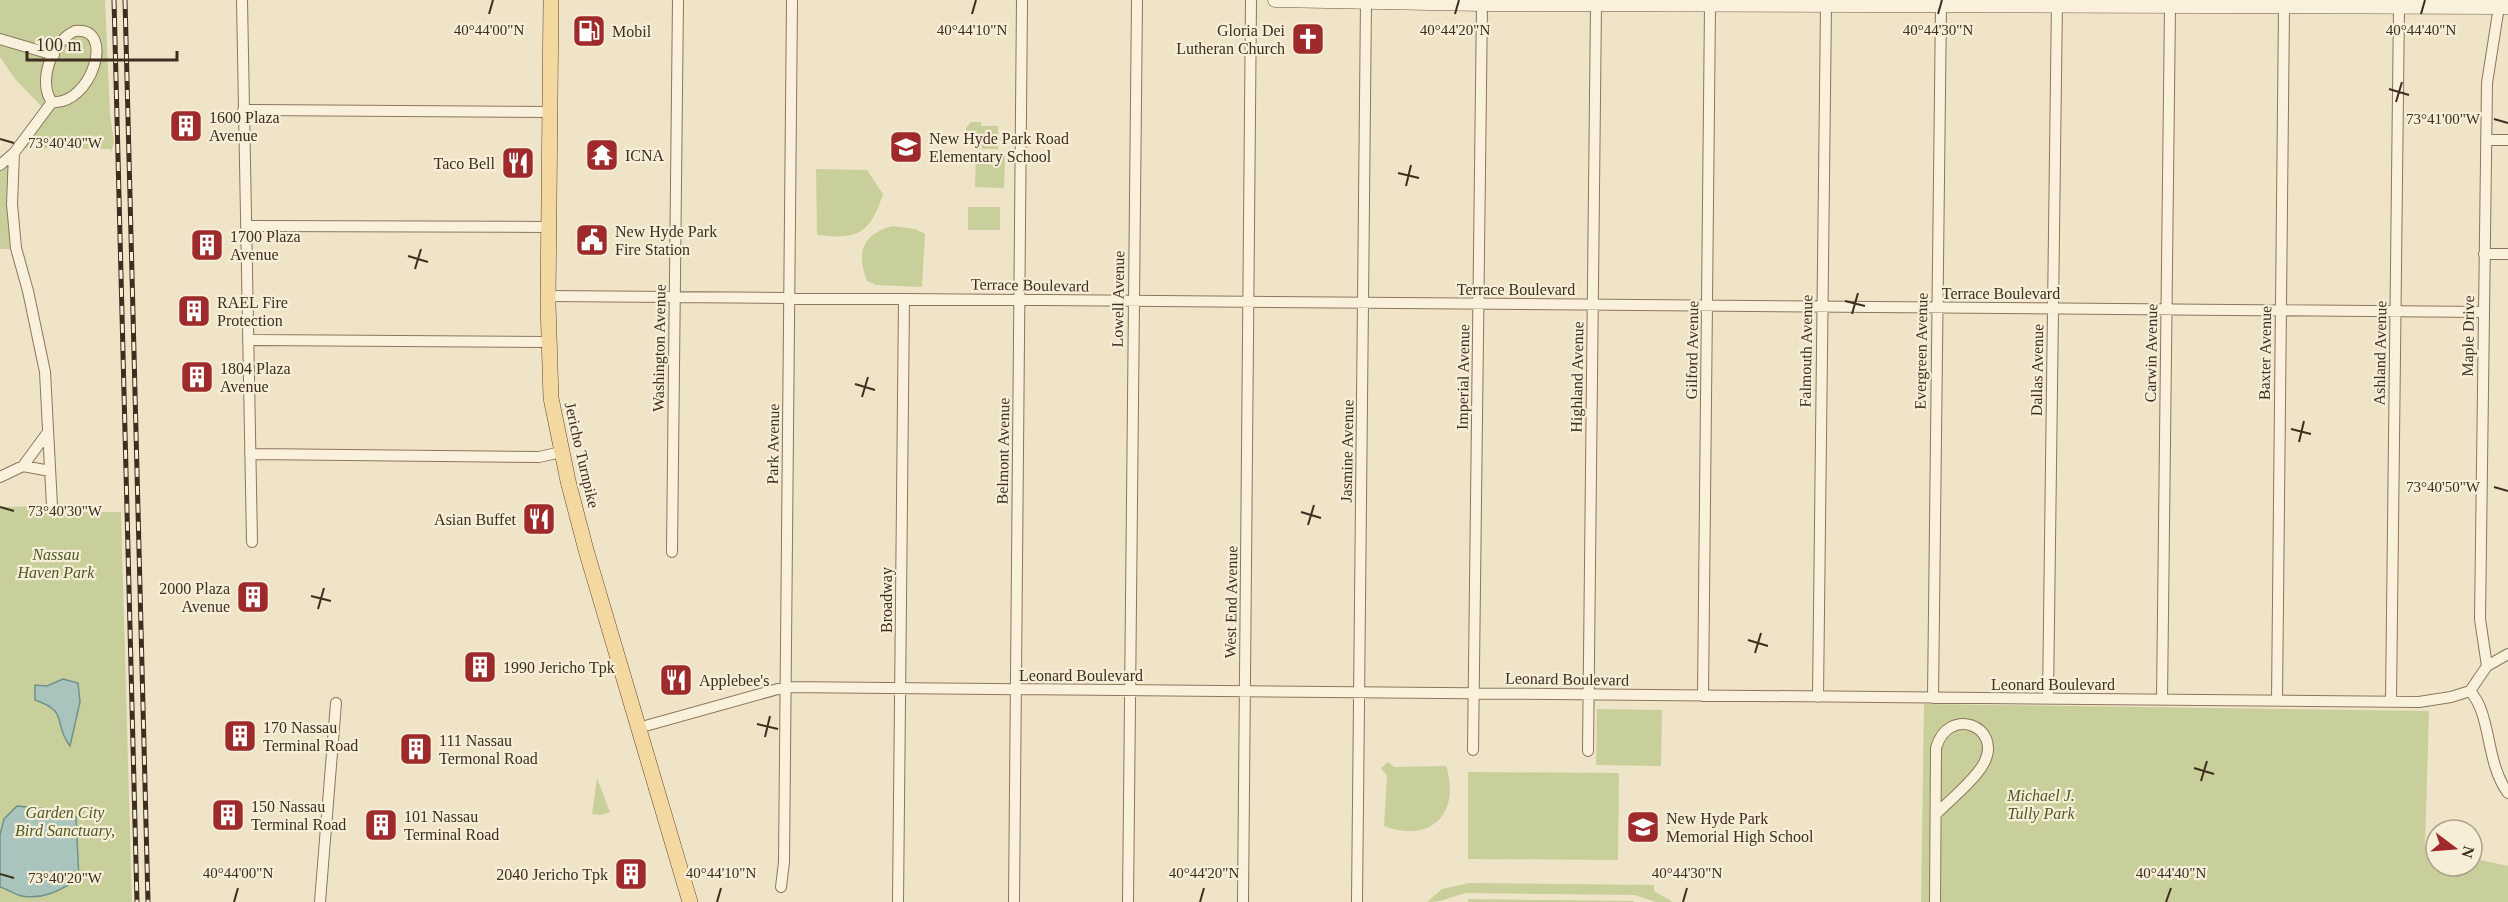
<svg xmlns="http://www.w3.org/2000/svg" width="2508" height="902" font-family="Georgia,serif">
<style>
.green{fill:#c9cf9b}
.water{fill:#a9c4bc;stroke:#6f938a;stroke-width:1.5}
.lines{fill:none;stroke-linecap:round;stroke-linejoin:round}
.street-casing{stroke:#8d765c;stroke-width:12}
.secondary-casing{stroke:#6f573f;stroke-width:15}
.primary-casing{stroke:#5b4430;stroke-width:16}
.street{stroke:#faf1dc;stroke-width:10}
.secondary{stroke:#faf1dc;stroke-width:14}
.primary{stroke:#f3d9a0;stroke-width:15}
.rail-casing{stroke:#3d2e20;stroke-width:5}
.rail{stroke:#f7eed8;stroke-width:3;stroke-dasharray:9;stroke-linecap:butt}
.ticks{fill:none;stroke:#3d2e20;stroke-width:2}
.labels{text-anchor:middle;dominant-baseline:central;stroke-width:4.5;stroke-linejoin:round;paint-order:stroke}
.poi-label{font-size:16px;fill:#3d2e20;stroke:#f7eed8;text-anchor:start}
.street-label{font-size:16px;fill:#3d2e20;stroke:#f7eed8}
.park-label{font-size:16px;font-style:italic;fill:#4d5a26;stroke:#f7eed8}
.ticks-label{font-size:15px;text-anchor:middle;fill:#3d2e20;stroke:#f7eed8;stroke-width:4.5;stroke-linejoin:round;paint-order:stroke}
</style>
<rect width="100%" height="100%" fill="#f0e4c8"/>
<!-- green -->
<path class="green" d="M 0,0 L 105,0 L 110,114 L 114,142 L 110,154 L 110,149 L 14,148 L 44,109 L 15,79 L 0,57 Z
M 971,122 L 981,122 L 981,126 L 998,126 L 998,149 L 982,149 L 981,144 L 966,144 L 966,128 Z
M 976,154 L 1005,155 L 1004,188 L 975,187 Z
M 13,158 L 12,249 L 0,249 L 0,170 Z
M 816,169 L 867,170 L 883,194 C 870,233 859,240 817,235 Z
M 968,207 L 1000,207 L 1000,230 L 968,230 Z
M 892,226 L 915,229 L 925,234 L 922,287 L 876,285 L 867,281 C 856,252 862,235 892,226 Z
M 45,506 L 46,512 L 121,512 L 132,902 L 0,902 L 0,507 Z
M 1924,704 L 2429,711 L 2425,847 L 2436,850 L 2436,866 L 2472,866 L 2472,858 L 2508,866 L 2508,902 L 1921,902 Z
M 1597,709 L 1662,710 L 1661,766 L 1596,765 Z
M 1388,762 L 1394,767 L 1446,766 C 1461,813 1431,844 1384,826 L 1387,776 L 1381,768 Z
M 1468,772 L 1619,773 L 1618,860 L 1468,859 Z
M 597,778 L 610,812 L 600,815 L 592,814 Z
M 1469,883 L 1654,885 L 1654,891 L 1673,902 L 1656,902 L 1635,895 L 1466,893 C 1451,897 1443,902 1427,902 L 1442,889 Z
M 1468,899 L 1634,901 L 1634,902 L 1468,902 Z"/>
<!-- water -->
<path class="water" d="M 63,679 L 78,683 L 80,702 L 70,746 C 52,722 70,712 35,700 L 35,685 L 47,686 Z
M 17,806 L 58,810 L 76,817 L 79,879 C 60,890 44,900 22,896 C 15,895 8,889 0,887 L 0,835 L 4,819 Z"/>
<g class="lines">
<defs>
<path id="street" d="M 242,0 L 252,542
M 75,31 C 117,26 91,106 52,102 C 37,82 52,41 75,31 Z
M 0,39 L 54,55
M 243,110 L 550,112
M 2486,140 L 2508,140
M 0,165 L 14,153
M 246,226 L 548,227
M 2484,254 L 2508,254
M 548,296 L 2483,312
M 248,340 L 548,342
M 250,454 L 539,457 L 561,452
M 23,466 L 50,471
M 0,477 L 23,466 L 48,432
M 52,506 L 45,372 L 28,291 L 16,248 L 12,204 L 14,153 L 52,102
M 672,552 L 678,0
M 2487,666 L 2480,619 L 2487,83 L 2500,0
M 2470,691 C 2492,715 2485,762 2508,793
M 1703,696 L 1710,5
M 1818,697 L 1826,5
M 1933,698 L 1941,5
M 2048,698 L 2057,0
M 2162,700 L 2170,6
M 2277,700 L 2284,7
M 2391,701 L 2399,6
M 638,728 L 785,687 L 2419,702 L 2451,697 L 2470,691 L 2487,666 L 2508,654
M 1473,750 L 1482,4 L 1489,0
M 1588,751 L 1596,4
M 781,887 L 784,862 L 792,0
M 320,902 L 336,703
M 898,902 L 904,299
M 1014,902 L 1022,0
M 1128,902 L 1137,0
M 1243,902 L 1251,0
M 1357,902 L 1366,1
M 1935,902 L 1936,748 C 1948,705 2003,726 1984,763 C 1975,780 1950,800 1936,814"/>
<path id="secondary" d="M 1275,0 L 1482,4 L 2508,7"/>
<path id="primary" d="M 551,0 L 548,303 L 551,398 L 568,481 L 586,550 L 690,902"/>
</defs>
<!-- street casing -->
<use href="#street" class="street-casing"/>
<!-- secondary casing -->
<use href="#secondary" class="secondary-casing"/>
<!-- primary casing -->
<use href="#primary" class="primary-casing"/>
<!-- street -->
<use href="#street" class="street"/>
<!-- secondary -->
<use href="#secondary" class="secondary"/>
<!-- primary -->
<use href="#primary" class="primary"/>
<defs>
<path id="rail" d="M 114,0 L 137,902
M 125,0 L 148,902"/>
</defs>
<!-- rail casing -->
<use href="#rail" class="rail-casing"/>
<!-- rail -->
<use href="#rail" class="rail"/>
</g>
<!-- ticks -->
<path class="ticks" d="M 489,14 L 493,0M 972,14 L 976,0M 1455,14 L 1459,0M 1938,14 L 1942,0M 2421,14 L 2425,0M 2389,89 L 2409,95M 2396,102 L 2402,82M 2494,119 L 2508,123M 0,139 L 14,143M 1398,173 L 1419,178M 1406,186 L 1411,165M 408,256 L 428,262M 415,269 L 421,249M 1845,301 L 1865,306M 1852,314 L 1858,293M 855,384 L 875,390M 862,397 L 868,377M 2291,429 L 2311,434M 2299,442 L 2304,421M 2494,487 L 2508,491M 0,507 L 14,511M 1301,512 L 1321,518M 1308,525 L 1314,505M 311,596 L 331,601M 318,609 L 324,588M 1748,640 L 1768,646M 1755,653 L 1761,633M 757,724 L 778,729M 765,737 L 770,716M 2194,768 L 2214,774M 2201,781 L 2207,761M 0,874 L 14,878M 234,902 L 238,888M 717,902 L 721,888M 1200,902 L 1204,888M 1683,902 L 1687,888M 2166,902 L 2171,888"/>
<!-- icons -->
<defs>
<symbol id="fuel-square" viewBox="-11 -11 22 22"><rect x="-9" y="-9" width="18" height="18" rx="4" fill="#9e2a2b" stroke="#f7eed8"/><path d="M-5.5-6h7V0h2V4h1.3V-2.5L3-4.5l.8-.8L6-3V5H2.5V1h-1V6h-7ZM-4.2-4.7v3.2H.2V-4.7Z" fill="#fff"/></symbol>
<symbol id="church-square" viewBox="-11 -11 22 22"><rect x="-9" y="-9" width="18" height="18" rx="4" fill="#9e2a2b" stroke="#f7eed8"/><path d="M-1.2-6h2.4v3.5h3.3v2.4h-3.3V6h-2.4V-.1h-3.3v-2.4h3.3Z" fill="#fff"/></symbol>
<symbol id="building-square" viewBox="-11 -11 22 22"><rect x="-9" y="-9" width="18" height="18" rx="4" fill="#9e2a2b" stroke="#f7eed8"/><path d="M-4-6H4V6H1V3H-1V6H-4ZM-2.5-4.3h1.7v1.8h-1.7ZM.8-4.3h1.7v1.8H.8ZM-2.5-1h1.7V.8h-1.7ZM.8-1h1.7V.8H.8Z" fill="#fff"/></symbol>
<symbol id="school-square" viewBox="-11 -11 22 22"><rect x="-9" y="-9" width="18" height="18" rx="4" fill="#9e2a2b" stroke="#f7eed8"/><path d="M0-5L7-2L0 1L-7-2ZM-4 1L0 2.5L4 1V4Q0 6-4 4Z" fill="#fff"/></symbol>
<symbol id="temple-square" viewBox="-11 -11 22 22"><rect x="-9" y="-9" width="18" height="18" rx="4" fill="#9e2a2b" stroke="#f7eed8"/><path d="M0-6L5-2H3V0L6.5 2.5H4V6H1.5V3h-3V6H-4V2.5H-6.5L-3 0V-2H-5Z" fill="#fff"/></symbol>
<symbol id="restaurant-square" viewBox="-11 -11 22 22"><rect x="-9" y="-9" width="18" height="18" rx="4" fill="#9e2a2b" stroke="#f7eed8"/><path d="M-5-6h1v4h1v-4h1v4h1v-4h1v5L-1.5 .5V6h-2V.5L-5-1ZM5-6V6H3V1.5H1.5Q1.5-4 5-6Z" fill="#fff"/></symbol>
<symbol id="civic-square" viewBox="-11 -11 22 22"><rect x="-9" y="-9" width="18" height="18" rx="4" fill="#9e2a2b" stroke="#f7eed8"/><path d="M-.6-6.5H3V-4.5H.6V-3L4-1V1h2V6H-6V1h2V-1L-.6-3ZM-1.2 2.5V6h2.4V2.5Z" fill="#fff"/></symbol>
</defs>
<g fill-rule="evenodd">
<use href="#fuel-square" x="570" y="12" width="38" height="38"/>
<use href="#church-square" x="1289" y="20" width="38" height="38"/>
<use href="#building-square" x="167" y="107" width="38" height="38"/>
<use href="#school-square" x="887" y="128" width="38" height="38"/>
<use href="#temple-square" x="583" y="136" width="38" height="38"/>
<use href="#restaurant-square" x="499" y="144" width="38" height="38"/>
<use href="#civic-square" x="573" y="221" width="38" height="38"/>
<use href="#building-square" x="188" y="226" width="38" height="38"/>
<use href="#building-square" x="175" y="292" width="38" height="38"/>
<use href="#building-square" x="178" y="358" width="38" height="38"/>
<use href="#restaurant-square" x="520" y="500" width="38" height="38"/>
<use href="#building-square" x="234" y="578" width="38" height="38"/>
<use href="#building-square" x="461" y="648" width="38" height="38"/>
<use href="#restaurant-square" x="657" y="661" width="38" height="38"/>
<use href="#building-square" x="221" y="717" width="38" height="38"/>
<use href="#building-square" x="397" y="730" width="38" height="38"/>
<use href="#building-square" x="209" y="796" width="38" height="38"/>
<use href="#building-square" x="362" y="806" width="38" height="38"/>
<use href="#school-square" x="1624" y="808" width="38" height="38"/>
<use href="#building-square" x="612" y="855" width="38" height="38"/>
</g>
<g class="labels">
<!-- poi labels -->
<g class="poi-label">
<text x="1285" y="30" text-anchor="end">Gloria Dei<tspan x="1285" dy="18">Lutheran Church</tspan></text>
<text x="612" y="31">Mobil</text>
<text x="209" y="117">1600 Plaza<tspan x="209" dy="18">Avenue</tspan></text>
<text x="929" y="138">New Hyde Park Road<tspan x="929" dy="18">Elementary School</tspan></text>
<text x="625" y="155">ICNA</text>
<text x="495" y="163" text-anchor="end">Taco Bell</text>
<text x="615" y="231">New Hyde Park<tspan x="615" dy="18">Fire Station</tspan></text>
<text x="230" y="236">1700 Plaza<tspan x="230" dy="18">Avenue</tspan></text>
<text x="217" y="302">RAEL Fire<tspan x="217" dy="18">Protection</tspan></text>
<text x="220" y="368">1804 Plaza<tspan x="220" dy="18">Avenue</tspan></text>
<text x="516" y="519" text-anchor="end">Asian Buffet</text>
<text x="230" y="588" text-anchor="end">2000 Plaza<tspan x="230" dy="18">Avenue</tspan></text>
<text x="503" y="667">1990 Jericho Tpk</text>
<text x="699" y="680">Applebee's</text>
<text x="263" y="727">170 Nassau<tspan x="263" dy="18">Terminal Road</tspan></text>
<text x="439" y="740">111 Nassau<tspan x="439" dy="18">Termonal Road</tspan></text>
<text x="251" y="806">150 Nassau<tspan x="251" dy="18">Terminal Road</tspan></text>
<text x="404" y="816">101 Nassau<tspan x="404" dy="18">Terminal Road</tspan></text>
<text x="1666" y="818">New Hyde Park<tspan x="1666" dy="18">Memorial High School</tspan></text>
<text x="608" y="874" text-anchor="end">2040 Jericho Tpk</text>
</g>
<!-- street labels -->
<g class="street-label">
<text transform="translate(1030 285) rotate(1)">Terrace Boulevard</text>
<text x="1516" y="289">Terrace Boulevard</text>
<text x="2001" y="293">Terrace Boulevard</text>
<text transform="translate(1118 299) rotate(-89)">Lowell Avenue</text>
<text transform="translate(2468 336) rotate(-89)">Maple Drive</text>
<text transform="translate(659 348) rotate(-89)">Washington Avenue</text>
<text transform="translate(1692 350) rotate(-89)">Gilford Avenue</text>
<text transform="translate(1806 351) rotate(-89)">Falmouth Avenue</text>
<text transform="translate(1921 351) rotate(-89)">Evergreen Avenue</text>
<text transform="translate(2151 353) rotate(-89)">Carwin Avenue</text>
<text transform="translate(2265 353) rotate(-89)">Baxter Avenue</text>
<text transform="translate(2380 353) rotate(-89)">Ashland Avenue</text>
<text transform="translate(2037 370) rotate(-89)">Dallas Avenue</text>
<text transform="translate(1463 377) rotate(-89)">Imperial Avenue</text>
<text transform="translate(1577 377) rotate(-89)">Highland Avenue</text>
<text transform="translate(773 444) rotate(-89)">Park Avenue</text>
<text transform="translate(1003 451) rotate(-89)">Belmont Avenue</text>
<text transform="translate(1347 451) rotate(-89)">Jasmine Avenue</text>
<text transform="translate(582 455) rotate(77)">Jericho Turnpike</text>
<text transform="translate(886 600) rotate(-90)">Broadway</text>
<text transform="translate(1231 602) rotate(-89)">West End Avenue</text>
<text x="1081" y="675">Leonard Boulevard</text>
<text transform="translate(1567 679) rotate(1)">Leonard Boulevard</text>
<text x="2053" y="684">Leonard Boulevard</text>
</g>
<!-- park labels -->
<g class="park-label">
<text x="56" y="554">Nassau<tspan x="56" dy="18">Haven Park</tspan></text>
<text x="2041" y="795">Michael J.<tspan x="2041" dy="18">Tully Park</tspan></text>
<text x="65" y="812">Garden City<tspan x="65" dy="18">Bird Sanctuary,</tspan></text>
</g>
</g>
<g class="ticks-label">
<text x="489" y="35">40°44'00"N</text>
<text x="972" y="35">40°44'10"N</text>
<text x="1455" y="35">40°44'20"N</text>
<text x="1938" y="35">40°44'30"N</text>
<text x="2421" y="35">40°44'40"N</text>
<text x="2443" y="124">73°41'00"W</text>
<text x="65" y="148">73°40'40"W</text>
<text x="2443" y="492">73°40'50"W</text>
<text x="65" y="516">73°40'30"W</text>
<text x="238" y="878">40°44'00"N</text>
<text x="721" y="878">40°44'10"N</text>
<text x="1204" y="878">40°44'20"N</text>
<text x="1687" y="878">40°44'30"N</text>
<text x="2171" y="878">40°44'40"N</text>
<text x="65" y="883">73°40'20"W</text>
</g>
<!-- north arrow -->
<g transform="translate(2454 848) rotate(106)"><circle r="28" fill="#f7eed8" stroke="#ada18e" stroke-width="1.5"/>
<path d="M0-4.5L10 22L0 15L-10 22Z" fill="#9e2a2b"/>
<text y="-9" font-size="16" font-weight="bold" text-anchor="middle" fill="#3d2e20">N</text>
</g>
<!-- scale -->
<path d="M27 51v9h150v-9" fill="none" stroke="#3d2e20" stroke-width="3"/>
<text x="36" y="51" font-size="18" fill="#3d2e20" stroke="#f7eed8" stroke-width="4.5" paint-order="stroke">100 m</text>
</svg>
